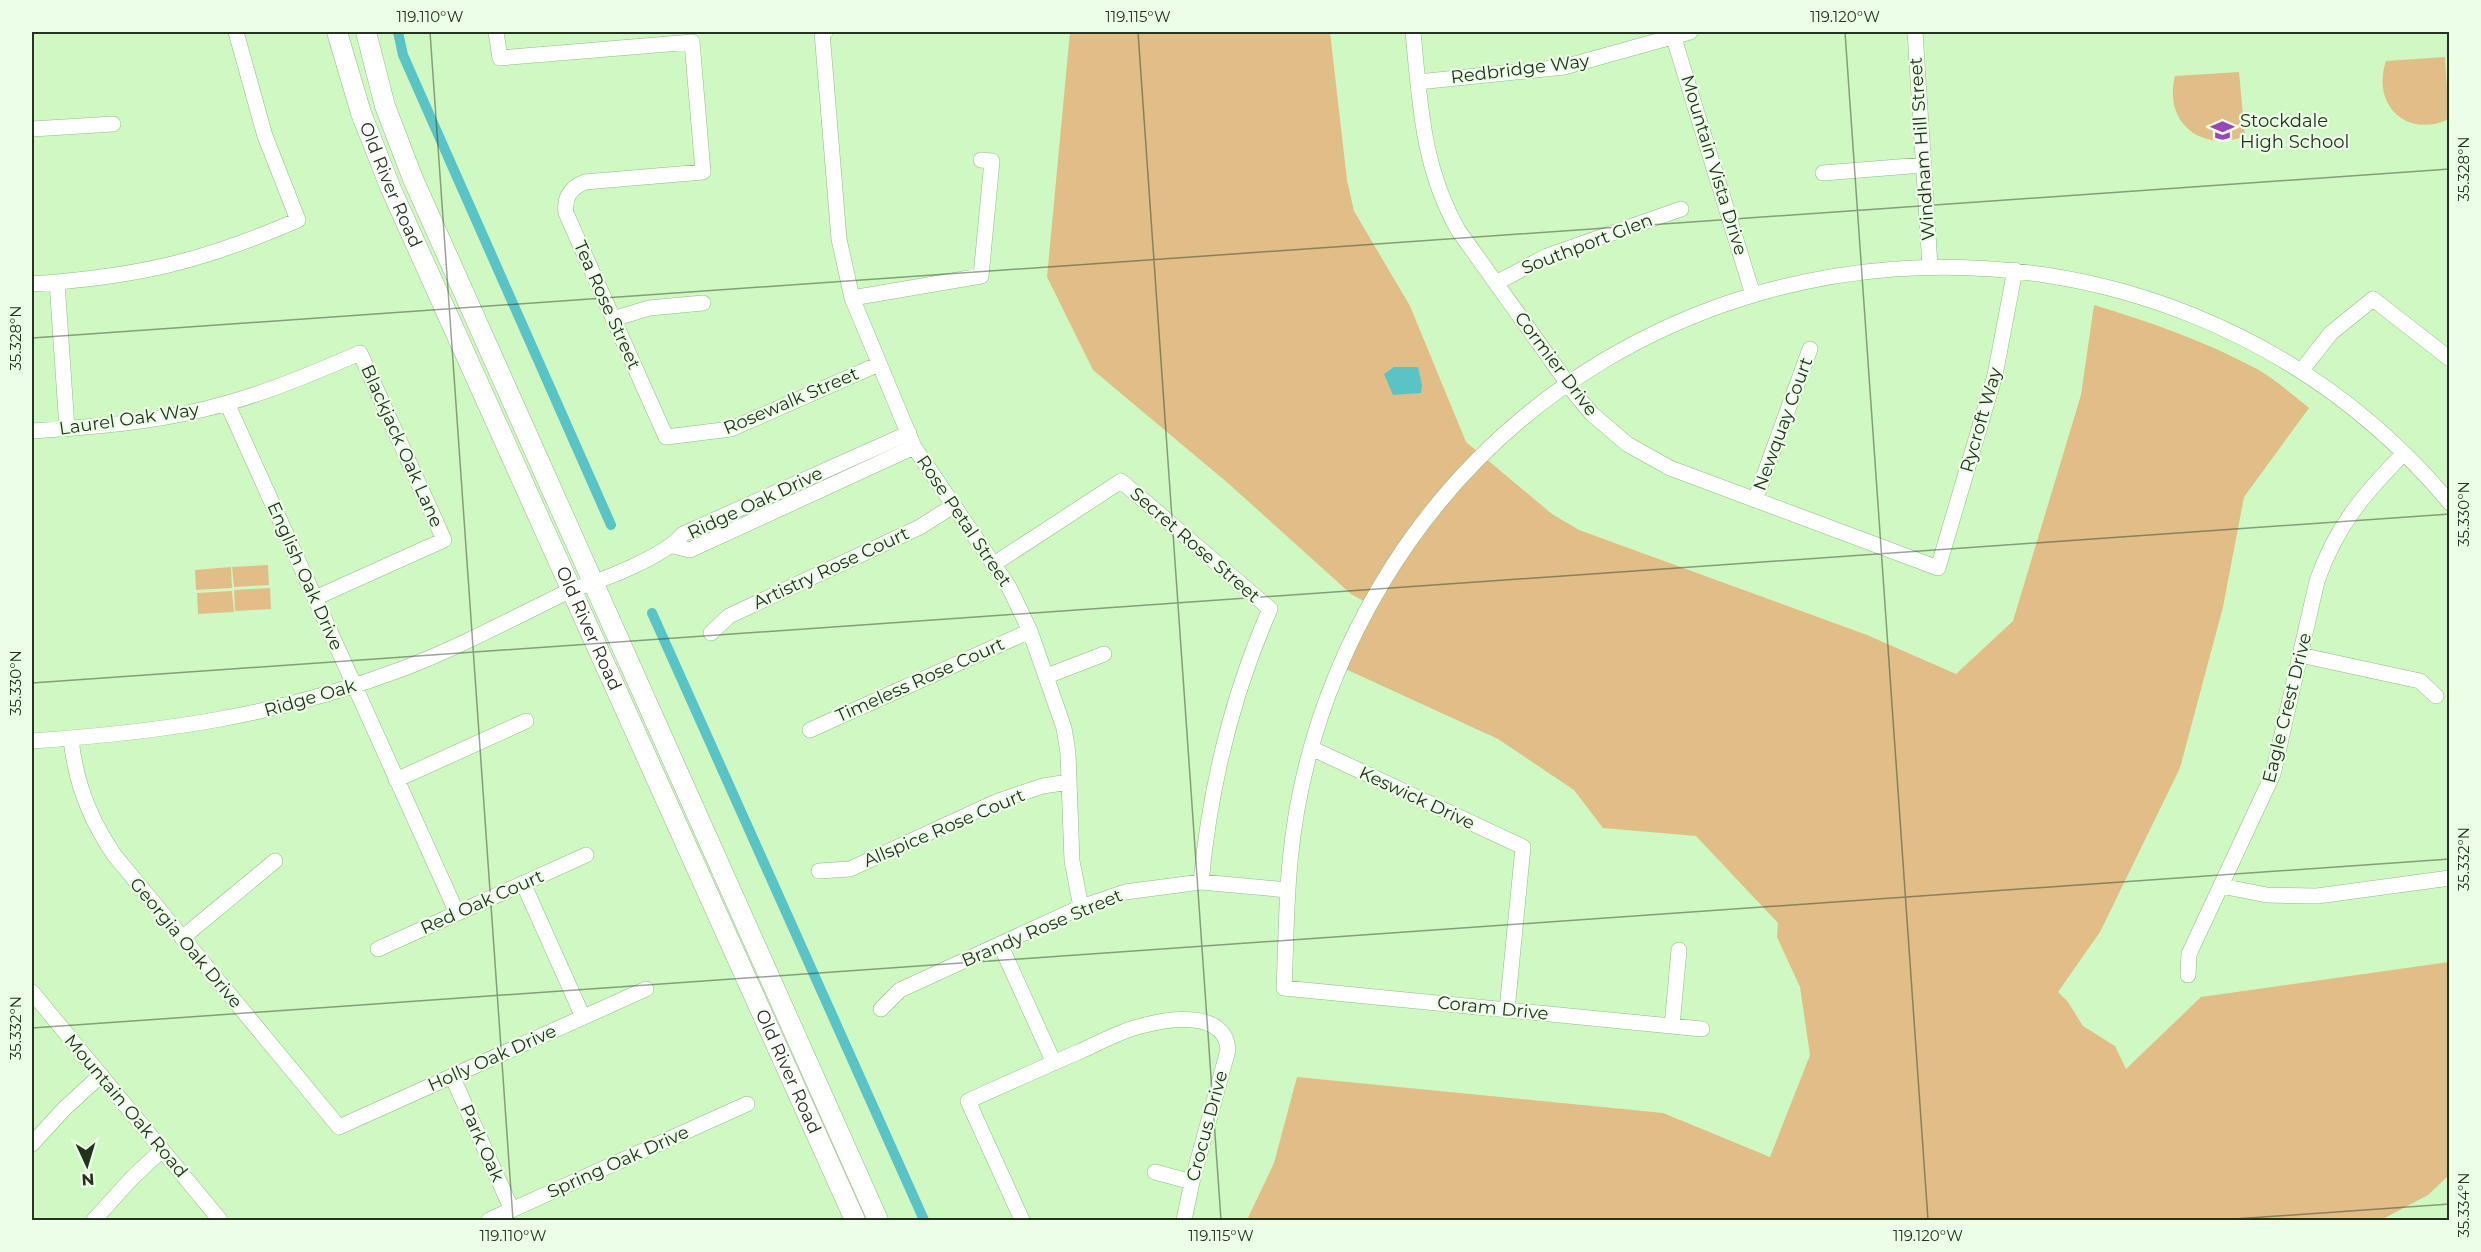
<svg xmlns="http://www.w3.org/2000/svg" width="2481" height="1252" font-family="Montserrat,sans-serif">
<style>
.green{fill:#e1be88}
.water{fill:#5ac3c6}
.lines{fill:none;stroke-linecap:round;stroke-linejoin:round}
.canal{stroke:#5ac3c6;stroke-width:10}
.minor-casing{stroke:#94ba86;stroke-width:16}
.major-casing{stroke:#94ba86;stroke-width:21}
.minor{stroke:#fff;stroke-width:15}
.major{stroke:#fff;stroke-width:20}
.ticks{fill:none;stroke:#24331e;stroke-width:1.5;stroke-opacity:0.45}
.labels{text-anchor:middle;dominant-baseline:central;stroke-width:4.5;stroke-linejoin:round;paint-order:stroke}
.street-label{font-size:18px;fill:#24331e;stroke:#edfee8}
.poi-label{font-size:18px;fill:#24331e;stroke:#edfee8;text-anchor:start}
.neatline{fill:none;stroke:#24331e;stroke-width:2}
.ticks-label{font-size:15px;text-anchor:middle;fill:#24331e}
</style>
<rect width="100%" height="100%" fill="#d0f8c2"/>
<!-- green -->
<path class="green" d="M 1070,32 L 1330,32 L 1347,180 L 1354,211 L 1410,306 L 1466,442 L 1552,514 L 1579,530 L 1867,635 L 1956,674 L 2013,621 L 2081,395 L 2094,305 C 2150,322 2205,341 2257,369 C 2276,380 2293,395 2309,408 L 2244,497 L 2223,607 L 2180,768 L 2100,932 L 2058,992 L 2068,1002 L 2083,1026 L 2115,1046 L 2126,1069 L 2201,997 L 2449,962 L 2449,1175 L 2428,1195 L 2381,1220 L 1247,1220 L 1274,1163 L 1297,1077 L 1663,1113 L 1770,1157 L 1810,1055 L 1800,987 L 1777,937 L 1778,923 L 1696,836 L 1603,828 L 1574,790 L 1498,739 L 1339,666 L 1369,604 L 1351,594 L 1229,484 L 1093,370 L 1047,277 Z
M 2445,57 L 2449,119 C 2407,139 2371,105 2386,61 Z
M 2239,72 L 2245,136 C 2202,153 2163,123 2175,76 Z
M 268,565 L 269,585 L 234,587 L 232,567 Z
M 231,567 L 232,588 L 196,590 L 195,570 Z
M 270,588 L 271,609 L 235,611 L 234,590 Z
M 232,591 L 234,612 L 198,614 L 197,593 Z"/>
<!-- water -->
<path class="water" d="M 1394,367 L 1418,367 L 1422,385 L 1421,393 L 1393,395 L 1384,374 Z"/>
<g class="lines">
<!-- canal -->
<path class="canal" d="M 398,32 L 403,55 L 611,525
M 652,613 L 924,1220"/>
<defs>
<path id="minor" d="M 496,32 L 500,58 L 692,42 L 703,172 L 585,182 C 570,188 564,198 566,213 L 666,437 L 731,429 L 879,364
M 825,32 L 822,32 L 839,239 L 852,298 L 914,447 L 1009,587 L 1030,631 L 1064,728 L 1068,753 L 1072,861 L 1081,907
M 1413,32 C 1420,103 1422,166 1458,230 L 1576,395 L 1592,414 L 1627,444 L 1670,468 L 1938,568 L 1995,375 L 2015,270
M 1672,32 L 1753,295
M 1915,32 L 1930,266
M 1418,82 L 1564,67 L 1690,32
M 32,129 L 113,124
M 1823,173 L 1923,165
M 57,282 L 67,428
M 1496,283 L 1547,256 L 1681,209
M 32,284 C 135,277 202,262 298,220 L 265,136 L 236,32
M 852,298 L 981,276 L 992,161 L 981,160
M 613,319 L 649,308 L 703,303
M 2301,371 L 2331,333 L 2373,299 L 2450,359
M 227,403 L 457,913
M 32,431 C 90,427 148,423 205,409 C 259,396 309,375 360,353 L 444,540 L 315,598
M 1755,500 L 1810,349
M 673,546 L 690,550 L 914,447
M 994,564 L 1121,481 L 1270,609 C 1231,698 1210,786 1201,882
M 711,633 L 729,616 L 920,527 L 953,506
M 2300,655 L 2420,681 L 2436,696
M 1047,676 L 1104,654
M 810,730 L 1030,631
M 71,738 C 75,782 90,820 115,856 L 339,1127 L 646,989
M 32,741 C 163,732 277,716 402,669 C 460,647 515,617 571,590 C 601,581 664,557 683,534 L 909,433
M 1311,748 L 1523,847 L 1507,1010
M 396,780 L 526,721
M 819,871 L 850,869 L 998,801 L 1043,786 L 1069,782
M 523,883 L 583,1017
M 2221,886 L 2267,895 L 2317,896 L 2450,878
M 182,938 L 275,861
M 1000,944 L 1054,1063
M 378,949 L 586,855
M 2188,975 L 2189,954 L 2273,774 L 2317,581 C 2336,526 2364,494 2404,453
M 32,992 L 220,1220
M 881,1009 L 900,990 L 1081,907 L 1125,892 L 1201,882 L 1288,890
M 1672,1026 L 1679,950
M 1702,1029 L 1284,988 C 1286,946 1286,904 1290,862 C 1299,764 1331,670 1381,585 C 1612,197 2161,158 2450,503
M 452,1076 L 512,1210
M 32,1144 L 64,1109 L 101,1075
M 1155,1172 L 1192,1182
M 94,1220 L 132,1178 L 162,1150
M 489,1220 L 747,1104
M 1022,1220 L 968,1101 C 1006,1084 1043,1067 1081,1051 C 1102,1041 1123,1030 1145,1025 C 1172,1018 1226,1011 1228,1050 L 1192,1182 L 1184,1220"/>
<g id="major">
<path id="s1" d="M 337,32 L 361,113 L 391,189 L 855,1220"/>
<path d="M 366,32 L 385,106 L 413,179 L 878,1220"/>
</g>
</defs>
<!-- minor casing -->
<use href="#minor" class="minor-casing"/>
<!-- major casing -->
<use href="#major" class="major-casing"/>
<!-- minor -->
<use href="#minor" class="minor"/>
<!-- major -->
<use href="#major" class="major"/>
</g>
<!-- ticks -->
<path class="ticks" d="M 430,32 L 513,1220M 1138,32 L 1221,1220M 1845,32 L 1928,1220M 32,338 L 2450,169M 32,683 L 2450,514M 32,1028 L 2450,859M 2220,1220 L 2450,1204"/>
<!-- icons -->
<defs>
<symbol id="school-bare" viewBox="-9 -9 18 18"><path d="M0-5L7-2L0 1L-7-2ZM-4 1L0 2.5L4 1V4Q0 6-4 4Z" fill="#9a46b3" stroke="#edfee8" stroke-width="2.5" paint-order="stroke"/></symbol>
</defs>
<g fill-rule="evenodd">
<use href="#school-bare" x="2206" y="114" width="33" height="33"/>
</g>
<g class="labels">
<!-- street labels -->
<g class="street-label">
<text transform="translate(1520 69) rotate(-7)">Redbridge Way</text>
<text transform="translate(1922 149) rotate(-94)">Windham Hill Street</text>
<text transform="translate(1714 165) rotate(73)">Mountain Vista Drive</text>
<text stroke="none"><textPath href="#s1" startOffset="162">Old River Road</textPath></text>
<text transform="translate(1587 244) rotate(-21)">Southport Glen</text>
<text transform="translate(607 305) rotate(66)">Tea Rose Street</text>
<text transform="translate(1556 364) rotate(53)">Cormier Drive</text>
<text transform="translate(791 401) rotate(-23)">Rosewalk Street</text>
<text transform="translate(129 419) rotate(-8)">Laurel Oak Way</text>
<text transform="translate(1981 420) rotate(-74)">Rycroft Way</text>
<text transform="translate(1783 424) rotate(-70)">Newquay Court</text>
<text transform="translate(402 446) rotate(66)">Blackjack Oak Lane</text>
<text transform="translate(755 503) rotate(-25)">Ridge Oak Drive</text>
<text transform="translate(964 521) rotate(56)">Rose Petal Street</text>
<text transform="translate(1195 545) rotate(41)">Secret Rose Street</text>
<text transform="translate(831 568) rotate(-25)">Artistry Rose Court</text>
<text transform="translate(305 576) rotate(66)">English Oak Drive</text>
<text stroke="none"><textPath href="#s1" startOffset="648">Old River Road</textPath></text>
<text transform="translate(920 680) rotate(-24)">Timeless Rose Court</text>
<text transform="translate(310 698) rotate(-16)">Ridge Oak</text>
<text transform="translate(2287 708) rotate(-76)">Eagle Crest Drive</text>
<text transform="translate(1417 798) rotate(25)">Keswick Drive</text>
<text transform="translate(944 828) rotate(-23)">Allspice Rose Court</text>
<text transform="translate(482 902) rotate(-24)">Red Oak Court</text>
<text transform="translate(1042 928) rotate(-23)">Brandy Rose Street</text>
<text transform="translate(186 943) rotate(50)">Georgia Oak Drive</text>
<text transform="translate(1493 1008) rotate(6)">Coram Drive</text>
<text transform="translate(492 1058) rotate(-24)">Holly Oak Drive</text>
<text stroke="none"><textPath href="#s1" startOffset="1134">Old River Road</textPath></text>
<text transform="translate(126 1106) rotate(50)">Mountain Oak Road</text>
<text transform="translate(1207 1126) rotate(-75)">Crocus Drive</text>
<text transform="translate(482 1143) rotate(66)">Park Oak</text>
<text transform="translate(618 1162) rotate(-24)">Spring Oak Drive</text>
</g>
<!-- poi labels -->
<g class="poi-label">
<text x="2240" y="121">Stockdale<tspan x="2240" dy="21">High School</tspan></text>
</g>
</g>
<!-- border -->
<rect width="2481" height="1252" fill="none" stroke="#edfee8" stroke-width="66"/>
<!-- north arrow -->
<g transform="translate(87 1165) rotate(176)" stroke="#edfee8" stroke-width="4.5" paint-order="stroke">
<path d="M0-4.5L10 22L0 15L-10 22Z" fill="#24331e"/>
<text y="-9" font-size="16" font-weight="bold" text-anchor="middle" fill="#24331e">N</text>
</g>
<rect x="33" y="33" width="2415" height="1186" class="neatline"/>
<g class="ticks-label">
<text x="430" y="22">119.110°W</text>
<text x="1138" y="22">119.115°W</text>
<text x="1845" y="22">119.120°W</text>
<text transform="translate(2464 169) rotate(-90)" y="5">35.328°N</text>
<text transform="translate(16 338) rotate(-90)" y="5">35.328°N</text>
<text transform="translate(2464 514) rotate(-90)" y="5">35.330°N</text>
<text transform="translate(16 683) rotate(-90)" y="5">35.330°N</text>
<text transform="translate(2464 859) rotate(-90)" y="5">35.332°N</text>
<text transform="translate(16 1028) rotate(-90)" y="5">35.332°N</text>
<text transform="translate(2464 1205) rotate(-90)" y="5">35.334°N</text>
<text x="513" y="1241">119.110°W</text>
<text x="1221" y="1241">119.115°W</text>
<text x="1928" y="1241">119.120°W</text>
</g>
</svg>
